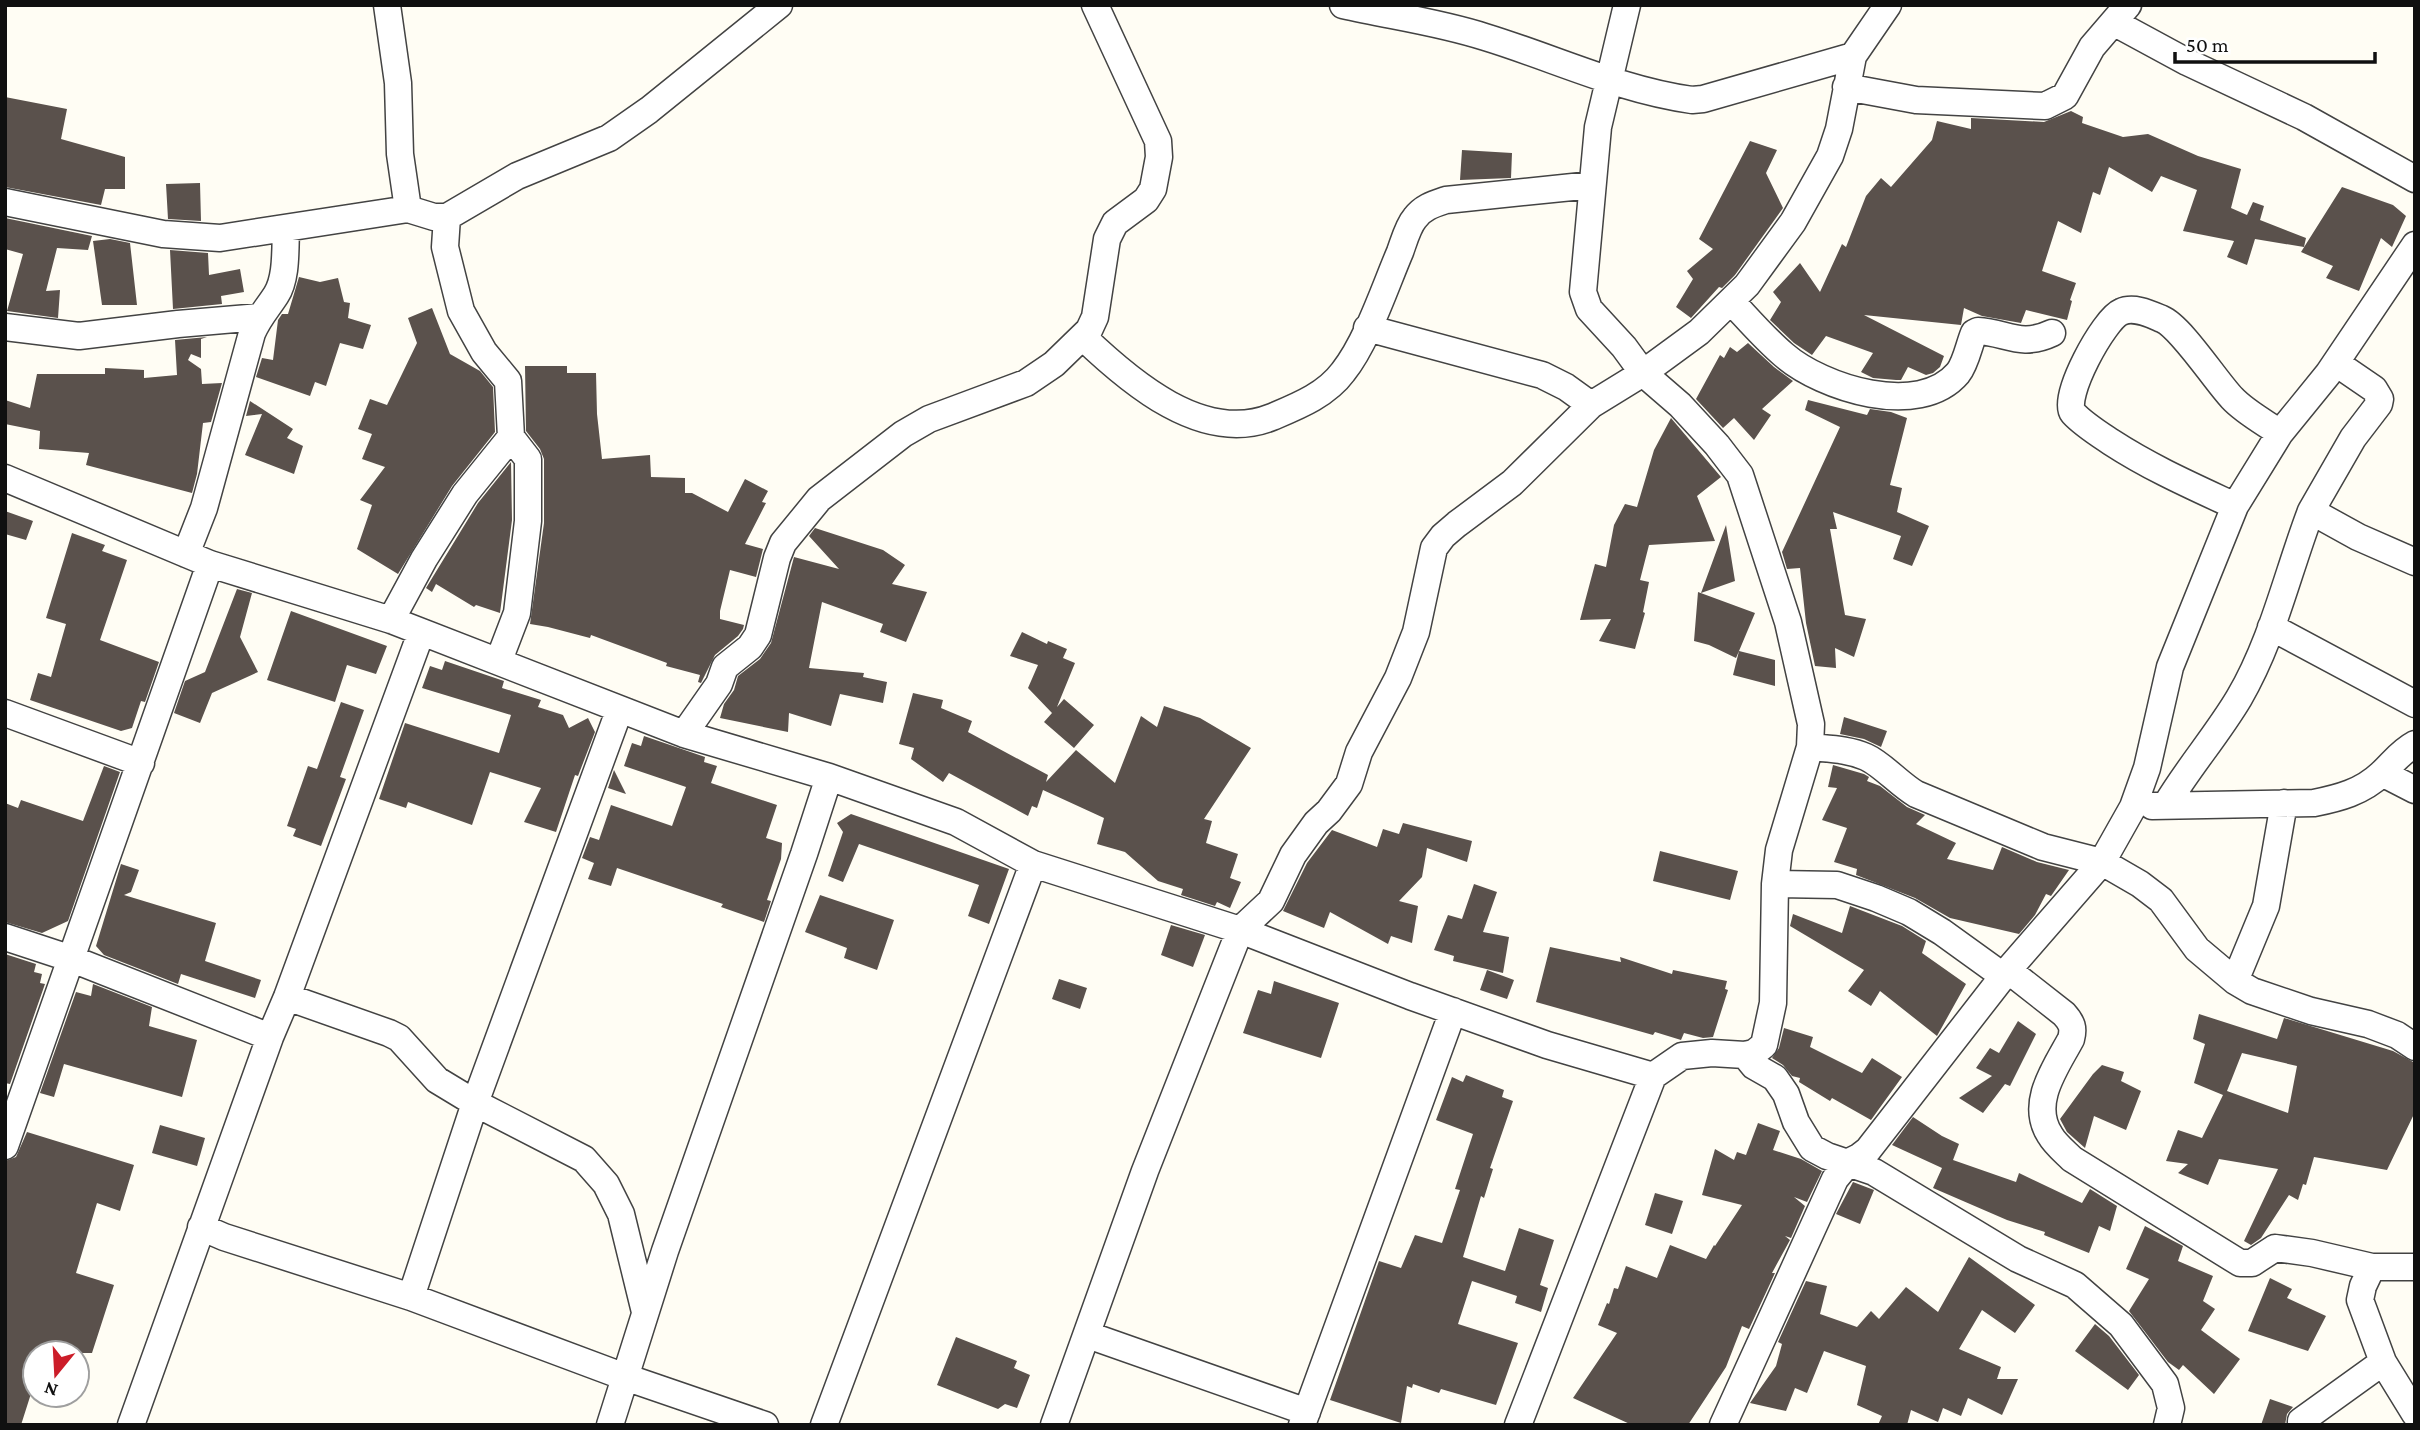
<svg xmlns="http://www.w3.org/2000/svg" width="2420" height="1430" font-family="'Crimson Pro',serif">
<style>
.building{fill:#5a514c;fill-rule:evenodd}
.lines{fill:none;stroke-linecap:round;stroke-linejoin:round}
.minor-casing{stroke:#434343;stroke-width:29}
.minor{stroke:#fff;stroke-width:26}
</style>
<rect width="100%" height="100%" fill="#fffdf4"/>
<!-- building -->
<path class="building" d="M 5,97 L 67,109 L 61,139 L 125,157 L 125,189 L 105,189 L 101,205 L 5,187 Z
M 2071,111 L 2083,117 L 2082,123 L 2123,137 L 2148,134 L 2198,156 L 2241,169 L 2231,208 L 2247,215 L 2253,202 L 2264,206 L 2260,220 L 2306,238 L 2304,247 L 2255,239 L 2247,265 L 2227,257 L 2234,241 L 2183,231 L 2197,190 L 2161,176 L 2152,192 L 2109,167 L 2100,195 L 2093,192 L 2081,233 L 2058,221 L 2042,271 L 2076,283 L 2070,300 L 2072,301 L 2067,320 L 2026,310 L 2021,323 L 1982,316 L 1964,308 L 1961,325 L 1864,315 L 1944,356 L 1940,367 L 1933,373 L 1926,375 L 1908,367 L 1901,380 L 1896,380 L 1873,378 L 1861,372 L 1873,353 L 1826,336 L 1812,355 L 1794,343 L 1770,320 L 1781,302 L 1773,292 L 1800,263 L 1820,292 L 1842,244 L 1846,247 L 1866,196 L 1881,178 L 1891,187 L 1932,140 L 1937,121 L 1971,129 L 1971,118 L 2044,122 Z
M 1750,141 L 1777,150 L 1766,173 L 1783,208 L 1735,275 L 1722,288 L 1719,287 L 1691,318 L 1676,307 L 1693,279 L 1687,271 L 1713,249 L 1699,239 Z
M 1462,150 L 1512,153 L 1511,178 L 1460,180 Z
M 200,183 L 201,221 L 168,219 L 166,184 Z
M 2342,187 L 2393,205 L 2406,216 L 2392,247 L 2381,238 L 2359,291 L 2326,278 L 2333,266 L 2301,252 Z
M 5,218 L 92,236 L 88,250 L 57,248 L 46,291 L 60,290 L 58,318 L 7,311 L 23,254 L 5,249 Z
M 110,239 L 130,243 L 137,305 L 102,305 L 93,241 Z
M 170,250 L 208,253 L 209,275 L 240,269 L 244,292 L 221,296 L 222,304 L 173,309 Z
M 299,277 L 320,282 L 338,278 L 344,302 L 350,303 L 348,318 L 371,325 L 363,349 L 340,343 L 326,386 L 315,382 L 310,396 L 256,377 L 262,358 L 273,360 L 278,320 L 282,314 L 288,314 Z
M 432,308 L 450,354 L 480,371 L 493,387 L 495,432 L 452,486 L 398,574 L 357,549 L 372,505 L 360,500 L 385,467 L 362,459 L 372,434 L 358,429 L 370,399 L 387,405 L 417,343 L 408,318 Z
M 207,337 L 201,339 L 201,358 L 191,354 L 188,360 L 201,369 L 202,384 L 222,383 L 211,422 L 203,423 L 197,474 L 192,493 L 86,465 L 89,453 L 39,449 L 40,431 L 5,424 L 5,400 L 30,408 L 37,374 L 105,374 L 105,368 L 144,370 L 144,378 L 177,375 L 175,340 Z
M 1748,343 L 1774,367 L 1793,381 L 1762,409 L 1771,415 L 1754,440 L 1734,418 L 1723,428 L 1696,399 L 1720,355 L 1724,358 L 1730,347 L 1737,352 Z
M 525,366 L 567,366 L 567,373 L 596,373 L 597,414 L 602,459 L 650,455 L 651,477 L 685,478 L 685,493 L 692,493 L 728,512 L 745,479 L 768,491 L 762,502 L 766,503 L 745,544 L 763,549 L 756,577 L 730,570 L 720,611 L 720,619 L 744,625 L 743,629 L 738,636 L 715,655 L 701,683 L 698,682 L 700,675 L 666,666 L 667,663 L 591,635 L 590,638 L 548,627 L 530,624 L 544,523 L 544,459 L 540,449 L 526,431 Z
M 1808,400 L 1867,415 L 1870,409 L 1891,412 L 1907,418 L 1890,485 L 1902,488 L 1897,512 L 1929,526 L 1912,566 L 1893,559 L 1901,536 L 1833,512 L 1837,529 L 1830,529 L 1845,615 L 1866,619 L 1854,657 L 1835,648 L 1836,668 L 1815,666 L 1806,623 L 1800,568 L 1787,569 L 1782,552 L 1840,427 L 1805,410 Z
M 250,401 L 293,429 L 287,438 L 303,446 L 294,474 L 245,455 L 262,414 L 246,416 Z
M 1671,418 L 1721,477 L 1697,496 L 1715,541 L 1649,545 L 1640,580 L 1649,582 L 1643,612 L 1645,613 L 1635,649 L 1599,641 L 1611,619 L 1580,620 L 1595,564 L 1606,567 L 1614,525 L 1625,504 L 1637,507 L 1654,450 Z
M 511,462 L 512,520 L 500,613 L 476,605 L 474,607 L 436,584 L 432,592 L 426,588 L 478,503 Z
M 5,511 L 33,521 L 26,540 L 5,534 Z
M 1726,525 L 1735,581 L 1701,593 Z
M 815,528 L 883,550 L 905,565 L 892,584 L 927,592 L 906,642 L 880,632 L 883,624 L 822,602 L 809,668 L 864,673 L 863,677 L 887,682 L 883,703 L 840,694 L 831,726 L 789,713 L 788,732 L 720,718 L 724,704 L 734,690 L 738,676 L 760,659 L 771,643 L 794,557 L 839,569 L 809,536 Z
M 72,533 L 105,545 L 102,551 L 127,560 L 100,640 L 159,662 L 145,702 L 141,701 L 132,728 L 121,731 L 30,700 L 38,673 L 51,677 L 66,624 L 46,618 Z
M 237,589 L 252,593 L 240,637 L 258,672 L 212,693 L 200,723 L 174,713 L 185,681 L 205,672 Z
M 1698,592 L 1755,613 L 1739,651 L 1775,660 L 1775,686 L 1733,675 L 1739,651 L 1736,658 L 1709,645 L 1694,641 Z
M 291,611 L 387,646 L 376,674 L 347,665 L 335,702 L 267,680 Z
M 1022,632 L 1047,644 L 1048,641 L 1067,649 L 1063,658 L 1075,663 L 1057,707 L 1064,699 L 1094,725 L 1074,748 L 1044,722 L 1052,713 L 1028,688 L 1038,665 L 1010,656 Z
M 445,661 L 504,681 L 502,688 L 541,700 L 538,707 L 563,715 L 569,728 L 588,718 L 595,732 L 578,776 L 575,775 L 556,832 L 524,822 L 541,788 L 490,772 L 472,825 L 408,802 L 406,808 L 379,799 L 405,723 L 499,753 L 511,715 L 422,688 L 430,666 L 442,670 Z
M 913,693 L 943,700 L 941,708 L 972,721 L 968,732 L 1048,775 L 1046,782 L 1076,750 L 1115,783 L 1141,716 L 1157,727 L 1164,706 L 1200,718 L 1251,748 L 1204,819 L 1212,821 L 1206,843 L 1238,854 L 1230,878 L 1241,882 L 1230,908 L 1217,902 L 1215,906 L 1181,895 L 1183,889 L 1158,881 L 1125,852 L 1097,844 L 1104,818 L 1043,790 L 1037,808 L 1032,806 L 1028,816 L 949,773 L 943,782 L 911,759 L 914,748 L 899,744 Z
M 341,702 L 364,710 L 340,777 L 346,779 L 321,846 L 293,836 L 296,829 L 287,826 L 308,766 L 317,769 Z
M 1844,717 L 1887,731 L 1881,747 L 1864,739 L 1840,734 Z
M 644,736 L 705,757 L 704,762 L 717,766 L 711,783 L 777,805 L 766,838 L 782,843 L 781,859 L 767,900 L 771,901 L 764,922 L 721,907 L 723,904 L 617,868 L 611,886 L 588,879 L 594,863 L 582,858 L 590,837 L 599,840 L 611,805 L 672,826 L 686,787 L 624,766 L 632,743 L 641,746 Z
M 1833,765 L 1864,774 L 1869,777 L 1867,781 L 1880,786 L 1907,807 L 1925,815 L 1916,824 L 1956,843 L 1947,859 L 1993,870 L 2002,847 L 2037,862 L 2069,870 L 2051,896 L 2046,894 L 2035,915 L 2019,934 L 1950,918 L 1915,898 L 1856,875 L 1857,869 L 1834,862 L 1847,828 L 1822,820 L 1837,788 L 1828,787 Z
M 104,766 L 120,772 L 68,921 L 42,933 L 5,922 L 5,803 L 18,808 L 21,800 L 83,821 Z
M 614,770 L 626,794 L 608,788 Z
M 851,814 L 1009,869 L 989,924 L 968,916 L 979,885 L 859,844 L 843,882 L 828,876 L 843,832 L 837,823 Z
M 1403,823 L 1472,841 L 1467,862 L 1427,848 L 1422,877 L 1399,901 L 1418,906 L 1412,943 L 1391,936 L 1388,944 L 1330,912 L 1324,928 L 1283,911 L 1307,863 L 1332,830 L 1377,847 L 1383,829 L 1399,834 Z
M 1660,851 L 1738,871 L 1730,900 L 1653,881 Z
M 121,864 L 139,870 L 131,892 L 124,895 L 216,923 L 205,961 L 261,980 L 255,998 L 181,974 L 178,984 L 104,955 L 96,946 Z
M 1474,884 L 1497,892 L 1483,932 L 1509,937 L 1503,973 L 1453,961 L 1454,956 L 1434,950 L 1448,915 L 1462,919 Z
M 820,895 L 894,920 L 877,970 L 844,958 L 847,948 L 805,932 Z
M 1850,906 L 1902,926 L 1926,941 L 1922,953 L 1966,984 L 1937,1036 L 1880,991 L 1871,1006 L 1848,991 L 1864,970 L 1790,926 L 1793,914 L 1842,933 Z
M 1171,925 L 1205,935 L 1193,967 L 1161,955 Z
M 1550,947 L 1621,962 L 1620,957 L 1672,974 L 1673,970 L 1727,981 L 1725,989 L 1728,990 L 1713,1037 L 1703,1038 L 1684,1033 L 1681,1040 L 1655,1032 L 1653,1035 L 1536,1002 Z
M 5,954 L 36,964 L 34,972 L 42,974 L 40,983 L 45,984 L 10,1084 L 5,1083 Z
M 1487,970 L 1514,980 L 1507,999 L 1480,990 Z
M 1059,979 L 1087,988 L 1080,1009 L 1052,999 Z
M 1274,981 L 1339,1003 L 1321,1058 L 1243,1033 L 1258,990 L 1271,994 Z
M 93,984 L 152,1007 L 149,1026 L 197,1040 L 182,1097 L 64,1064 L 54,1097 L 40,1093 L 76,992 L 91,996 Z
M 2199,1014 L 2277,1039 L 2284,1018 L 2393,1051 L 2415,1063 L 2415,1112 L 2387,1170 L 2314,1157 L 2306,1185 L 2303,1184 L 2298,1200 L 2289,1195 L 2261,1238 L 2251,1245 L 2244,1241 L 2278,1169 L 2219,1159 L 2208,1185 L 2178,1173 L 2188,1164 L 2166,1161 L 2178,1130 L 2202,1138 L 2223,1095 L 2194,1083 L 2205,1044 L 2193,1039 ZM 2242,1053 L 2297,1066 L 2288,1113 L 2227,1091 Z
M 2018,1021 L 2036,1034 L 2010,1086 L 2005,1084 L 1983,1113 L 1959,1098 L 1992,1076 L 1976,1068 L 1990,1048 L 1999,1053 Z
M 1784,1028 L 1813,1037 L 1810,1047 L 1862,1073 L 1872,1058 L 1902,1077 L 1871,1120 L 1832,1098 L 1830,1101 L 1799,1082 L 1800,1078 L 1792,1076 L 1783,1065 L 1772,1058 L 1779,1048 Z
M 2102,1065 L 2124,1072 L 2121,1081 L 2141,1091 L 2126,1130 L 2094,1116 L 2085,1148 L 2067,1132 L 2060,1119 L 2093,1074 Z
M 1466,1075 L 1504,1090 L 1502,1097 L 1513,1101 L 1490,1168 L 1493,1169 L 1484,1198 L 1481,1196 L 1463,1257 L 1505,1271 L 1519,1228 L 1554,1240 L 1540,1285 L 1548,1288 L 1541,1312 L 1515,1303 L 1517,1296 L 1472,1281 L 1458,1324 L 1518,1343 L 1496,1405 L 1441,1389 L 1439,1393 L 1413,1384 L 1412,1388 L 1407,1386 L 1401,1423 L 1330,1400 L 1379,1261 L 1401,1268 L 1415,1235 L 1442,1243 L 1460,1190 L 1455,1189 L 1473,1134 L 1436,1120 L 1452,1077 L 1463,1082 Z
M 1913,1117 L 1942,1136 L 1959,1144 L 1953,1160 L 2016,1182 L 2019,1173 L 2082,1203 L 2090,1189 L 2117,1206 L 2110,1231 L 2099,1226 L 2089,1253 L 2044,1235 L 2045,1232 L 2007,1220 L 1933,1188 L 1942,1168 L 1892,1145 Z
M 1758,1123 L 1780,1131 L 1773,1150 L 1801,1159 L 1822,1171 L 1807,1202 L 1794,1197 L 1805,1206 L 1791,1238 L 1785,1236 L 1790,1240 L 1772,1273 L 1775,1273 L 1749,1329 L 1742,1326 L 1726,1367 L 1688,1425 L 1632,1425 L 1573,1398 L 1617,1333 L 1598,1325 L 1607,1303 L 1609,1304 L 1614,1288 L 1618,1289 L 1626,1266 L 1657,1278 L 1670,1245 L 1706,1259 L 1714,1245 L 1715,1246 L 1742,1205 L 1702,1195 L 1715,1149 L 1734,1160 L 1737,1152 L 1746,1155 Z
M 160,1125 L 205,1138 L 197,1166 L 152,1153 Z
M 27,1132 L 134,1165 L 120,1211 L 97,1203 L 76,1273 L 114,1285 L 92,1353 L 35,1353 L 35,1381 L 21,1425 L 5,1425 L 5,1161 L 16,1157 Z
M 1853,1182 L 1874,1190 L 1860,1224 L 1836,1214 Z
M 1655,1193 L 1683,1201 L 1672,1234 L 1645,1225 Z
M 2145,1226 L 2183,1246 L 2178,1261 L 2213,1276 L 2203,1301 L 2215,1309 L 2201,1330 L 2240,1359 L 2214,1394 L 2183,1365 L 2179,1370 L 2168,1362 L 2129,1311 L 2149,1279 L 2126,1269 Z
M 1969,1257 L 2035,1305 L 2015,1333 L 1982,1310 L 1959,1349 L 2001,1367 L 1997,1379 L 2018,1379 L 2002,1415 L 1968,1398 L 1961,1416 L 1943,1408 L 1938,1422 L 1911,1410 L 1907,1425 L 1878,1425 L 1882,1416 L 1857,1405 L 1866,1366 L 1824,1351 L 1807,1393 L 1795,1388 L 1786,1411 L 1750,1403 L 1776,1366 L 1782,1344 L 1778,1342 L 1806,1281 L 1827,1286 L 1820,1314 L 1857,1327 L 1871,1311 L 1879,1319 L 1906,1287 L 1938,1312 Z
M 2270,1278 L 2292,1289 L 2287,1298 L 2326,1316 L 2308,1351 L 2248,1331 Z
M 2095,1324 L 2109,1336 L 2139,1375 L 2128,1390 L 2075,1351 Z
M 956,1337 L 1017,1361 L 1014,1368 L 1030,1375 L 1017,1408 L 1005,1404 L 998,1409 L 937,1385 Z
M 2270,1399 L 2293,1407 L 2287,1414 L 2285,1425 L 2261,1425 Z"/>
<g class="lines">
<defs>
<path id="minor" d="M 387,5 L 398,83 L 400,154 L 408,209 L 434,217 L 447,217
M 1343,5 C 1391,16 1439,22 1485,37 C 1554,58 1620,90 1692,100 L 1703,99 L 1853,56 L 1888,5
M 2115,23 L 2187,62 L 2304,117 L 2415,179
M 1846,87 L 1916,100 L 2045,106 L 2065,96 L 2092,47 L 2128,5
M 5,202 L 163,234 L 220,238 L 408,209
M 1731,301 C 1748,319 1765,339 1784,355 C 1822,388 1919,419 1958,373 C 1966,363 1969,345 1974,333 L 1978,331 C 2006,332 2020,348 2052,333
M 5,327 L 79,336 L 178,324 L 259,317
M 1367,328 L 1542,375 L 1566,387 L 1591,405
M 1083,337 C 1130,382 1203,445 1272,417 C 1298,406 1326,395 1343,372 C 1367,342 1385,287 1400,252 C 1404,241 1408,226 1415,218 C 1423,207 1434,204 1446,200 L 1592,185
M 2336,363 L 2374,389 L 2380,399 L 2379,404 L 2353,438 L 2311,511 L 2358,537 L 2415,562
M 5,478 L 210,564 L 391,620 L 684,734 L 829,777 L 956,822 L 1033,864 L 1240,930 L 1410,996 L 1547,1045 L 1653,1076
M 2235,506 C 2192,486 2151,468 2111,442 C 2099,434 2083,424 2073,413 C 2061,398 2104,319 2121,312 C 2134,306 2150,314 2162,319 C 2181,327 2215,380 2232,398 C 2245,412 2264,422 2280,433
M 186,554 L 204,508 L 252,333 C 259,317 267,309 276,295 C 287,278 285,249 286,229
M 391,620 L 424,559 L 465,494 L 511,437
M 2271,627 L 2415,704
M 499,660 L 517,613 L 528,521 L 528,459 L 511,437 L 508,381 L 484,352 L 461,311 L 445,247 L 447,217 L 517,176 L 609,138 L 649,110 L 779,5
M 5,713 L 141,763
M 684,734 L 719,684 L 725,667 L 750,647 L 758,635 L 777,558 L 783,543 L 819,499 L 903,434 L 929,419 L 1026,383 L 1054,364 L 1089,330 L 1095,317 L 1107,239 L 1115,223 L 1146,200 L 1153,189 L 1159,157 L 1158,141 L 1095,5
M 1810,747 C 1829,749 1848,749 1866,757 C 1882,764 1899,784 1916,794 L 2043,847 L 2102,862 L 2140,884 L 2161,900 L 2197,949 L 2235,981 L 2252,991 L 2311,1011 L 2368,1024 L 2397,1035 L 2415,1047
M 2382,773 L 2415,790
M 2166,805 C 2188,768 2217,735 2239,698 C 2273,640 2287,574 2311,511
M 2152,806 L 2314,803 C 2339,798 2362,792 2381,774 C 2393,763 2400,752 2415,744
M 1775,884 L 1837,885 L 1876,898 L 1909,912 L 1942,932 L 2003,976
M 5,937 L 72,959 L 270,1037
M 2008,970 L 2064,1014 C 2072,1023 2074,1028 2071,1039 C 2056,1067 2029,1103 2050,1135 C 2055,1144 2065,1152 2072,1159 L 2240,1263 L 2252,1263 L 2275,1248 L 2312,1253 L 2372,1267 L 2415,1267
M 2235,981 L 2266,906 L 2284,803
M 287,997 L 389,1033 L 399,1038 L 437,1080 L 475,1103 L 584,1159 L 606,1184 L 621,1214 L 645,1312
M 1745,1055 L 1754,1066 L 1775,1078 L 1786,1094 L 1796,1122 L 1812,1148 L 1827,1156 L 1874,1172 L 2018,1259 L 2075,1285 L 2121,1325 L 2165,1384 L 2171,1408 L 2167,1425
M 5,1146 L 210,564
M 201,1227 L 224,1237 L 411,1297 L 625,1377 L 765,1425
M 2372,1267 L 2363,1286 L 2360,1300 L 2383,1362 L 2415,1414
M 411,1297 L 475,1103 L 619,711
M 1088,1335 L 1307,1412
M 131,1425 L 270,1037 L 287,997 L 421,633
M 610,1425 L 665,1251 L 804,854 L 829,777
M 824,1425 L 1033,864
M 1054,1425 L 1145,1171 L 1240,930 L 1271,901 L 1293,855 L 1316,823 L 1329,811 L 1349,784 L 1359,752 L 1398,678 L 1416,632 L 1434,548 L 1443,536 L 1457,524 L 1512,483 L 1591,405 L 1643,373 L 1699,332 L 1747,285 L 1793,222 L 1830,156 L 1839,129 L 1853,56
M 1302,1425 L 1453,1011
M 1518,1425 L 1653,1076 L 1682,1056 L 1712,1053 L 1745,1055 L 1754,1053 L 1764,1045 L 1773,1003 L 1775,884 L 1779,850 L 1810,747 L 1811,724 L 1788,622 L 1740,475 L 1717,445 L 1680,405 L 1643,373 L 1624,347 L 1589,309 L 1583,292 L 1598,127 L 1627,5
M 1723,1425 L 1835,1179 L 1849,1162 L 1859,1157 L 1868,1150 L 2008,970 L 2102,862 L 2133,807 L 2147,768 L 2170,667 L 2235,506 L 2280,433 L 2328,374 L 2415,245
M 2301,1425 L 2301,1421 L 2383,1362"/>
</defs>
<!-- minor casing -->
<use href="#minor" class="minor-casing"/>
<!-- minor -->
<use href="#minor" class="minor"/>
</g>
<!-- border -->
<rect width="2420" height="1430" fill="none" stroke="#101010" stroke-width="14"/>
<!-- north arrow -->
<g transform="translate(56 1374) rotate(198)"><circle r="33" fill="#ffffff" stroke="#9f9f9f" stroke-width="2"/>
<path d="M0-5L12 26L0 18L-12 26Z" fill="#cc1d29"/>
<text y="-10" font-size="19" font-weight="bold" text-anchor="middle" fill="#101010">N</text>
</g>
<!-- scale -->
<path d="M2175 52v10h200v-10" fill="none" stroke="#101010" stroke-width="3.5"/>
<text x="2186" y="52" font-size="21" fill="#101010" stroke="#ffffff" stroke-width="5" paint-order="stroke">50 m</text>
</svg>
